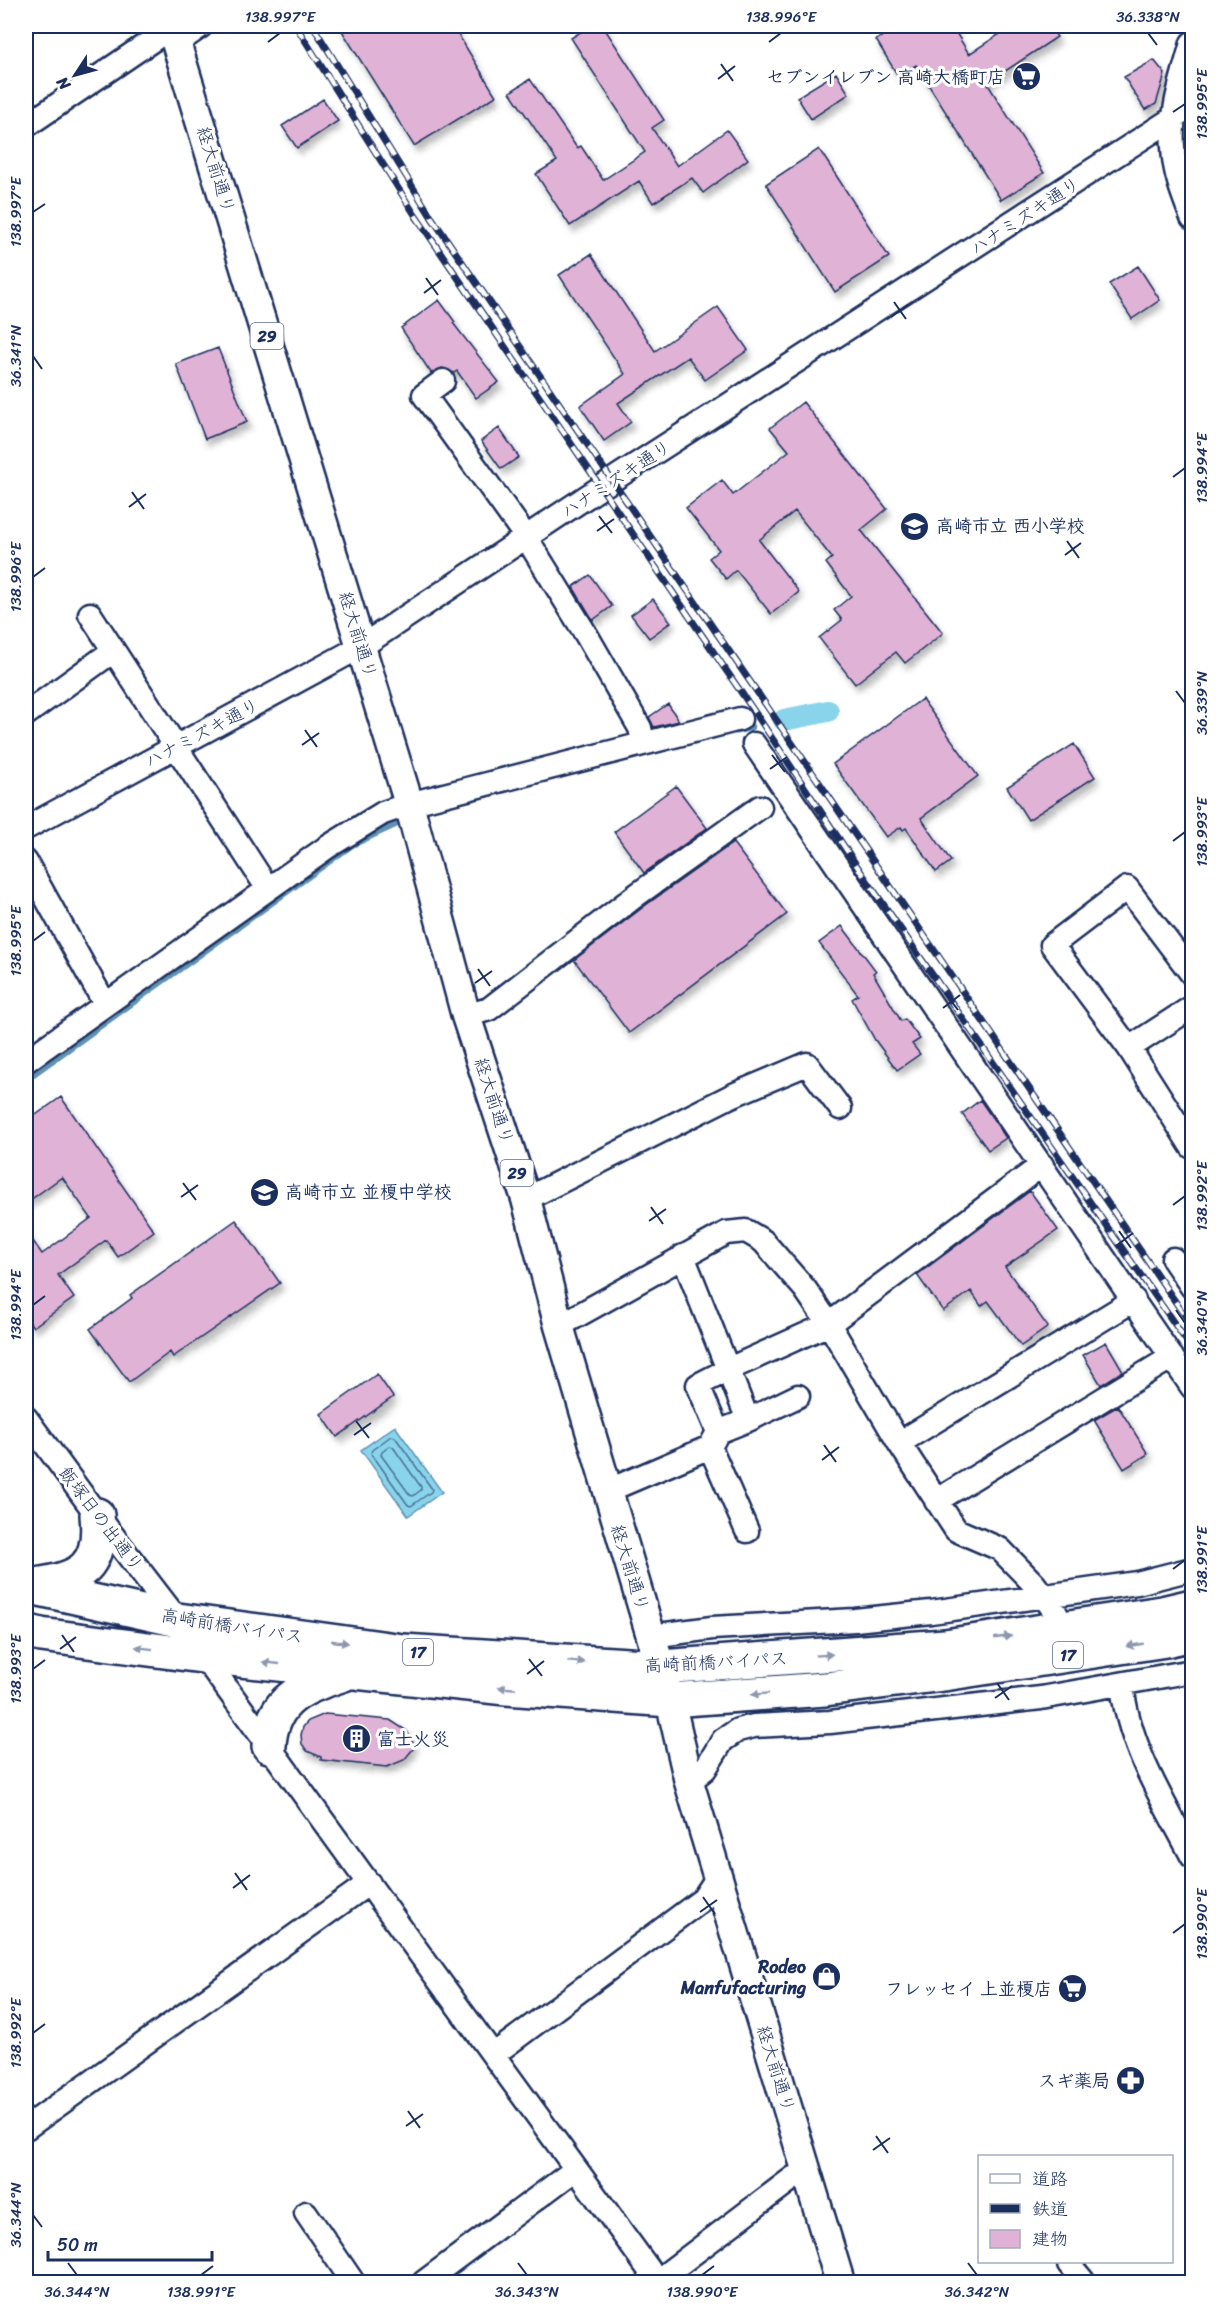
<svg xmlns="http://www.w3.org/2000/svg" width="1218" height="2308" font-family="Sriracha,'Klee One',sans-serif">
<style>
.water{fill:#8ad4eb;stroke:#5e92b3;stroke-width:1.5}
.lines{fill:none;stroke-linecap:round;stroke-linejoin:round}
.shore{stroke:#477196;stroke-width:1.5}
.stream{stroke:#5e92b3;stroke-width:7}
.canal{stroke:#8ad4eb;stroke-width:22}
.building{fill:#dfb2d6;stroke:#1b2f5e;stroke-width:1.5;filter:url(#shadow)}
.minor-casing{stroke:#1b2f5e;stroke-width:27}
.major-casing{stroke:#1b2f5e;stroke-width:33}
.highway-casing{stroke:#1b2f5e;stroke-width:38}
.minor{stroke:#fff;stroke-width:22}
.major{stroke:#fff;stroke-width:28}
.highway{stroke:#fff;stroke-width:33}
.rail-casing{stroke:#1b2f5e;stroke-width:7}
.rail{stroke:#fff;stroke-width:4.5;stroke-dasharray:14;stroke-linecap:butt}
.oneway{fill:#8d97ae}
.ticks{fill:none;stroke:#1b2f5e;stroke-width:2}
.labels{text-anchor:middle;dominant-baseline:central;stroke-width:6;stroke-linejoin:round;paint-order:stroke}
.shield{fill:#fff;stroke:#5f6d8e;stroke-width:1.5}
.shield-label{font-size:16px;font-weight:bold;fill:#1b2f5e}
.poi-label{font-size:18px;font-weight:bold;fill:#1b2f5e;stroke:#fff;text-anchor:end}
.street-label{font-size:18px;fill:#1b2f5e;stroke:#fff}
.neatline{fill:none;stroke:#1b2f5e;stroke-width:2}
.ticks-label{font-size:15px;text-anchor:middle;fill:#1b2f5e}
</style>
<defs>
<filter id="shadow"><feDropShadow dx="3.5" dy="6" stdDeviation="3" flood-color="#0004"/></filter>
</defs>
<rect width="100%" height="100%" fill="#fff"/>
<filter id="ink" filterUnits="userSpaceOnUse"><feTurbulence type="fractalNoise" baseFrequency=".0167" numOctaves="2"/><feDisplacementMap in="SourceGraphic" scale="12" xChannelSelector="R" yChannelSelector="G"/><feConvolveMatrix kernelMatrix="1 2 1 2 8 2 1 2 1" color-interpolation-filters="sRGB"/></filter>
<g filter="url(#ink)">
<!-- water -->
<path class="water" d="M 395,1426 L 442,1492 L 408,1516 L 361,1450 Z"/>
<g class="lines">
<!-- shore -->
<path class="shore" d="M 391,1436 L 395,1437 L 432,1489 L 431,1492 L 411,1506 L 408,1505 L 371,1453 L 372,1450 Z
M 390,1446 L 393,1447 L 421,1487 L 421,1490 L 413,1496 L 410,1495 L 381,1455 L 382,1452 Z"/>
<!-- stream -->
<path class="stream" d="M 736,731 L 751,727
M 26,1079 L 353,844 L 407,819"/>
<!-- canal -->
<path class="canal" d="M 784,720 L 828,711"/>
</g>
<!-- building -->
<path class="building" d="M 339,26 L 453,26 L 496,96 L 414,146 Z
M 590,26 L 603,26 L 664,120 L 652,128 L 677,166 L 727,130 L 748,159 L 703,193 L 692,178 L 653,203 L 639,181 L 570,226 L 536,174 L 557,161 L 510,92 L 530,79 L 577,148 L 581,146 L 603,180 L 645,152 L 571,38 Z
M 898,26 L 952,26 L 969,54 L 1012,26 L 1050,26 L 1057,37 L 987,83 L 1044,173 L 1001,200 L 916,65 L 898,76 L 876,40 Z
M 1154,60 L 1165,74 L 1156,104 L 1145,110 L 1124,77 Z
M 836,73 L 849,94 L 811,119 L 797,97 Z
M 323,99 L 338,121 L 297,148 L 282,126 Z
M 819,149 L 889,257 L 835,292 L 766,184 Z
M 591,254 L 655,351 L 718,307 L 748,350 L 705,380 L 688,357 L 618,403 L 631,422 L 604,441 L 580,406 L 625,374 L 559,275 Z
M 1138,266 L 1160,300 L 1132,319 L 1109,284 Z
M 439,300 L 455,322 L 453,323 L 499,382 L 476,398 L 457,371 L 454,373 L 442,368 L 431,373 L 401,328 Z
M 218,348 L 247,422 L 205,439 L 176,364 Z
M 803,402 L 887,509 L 861,530 L 943,633 L 905,663 L 896,652 L 855,684 L 819,638 L 842,620 L 834,610 L 851,596 L 826,563 L 832,558 L 795,511 L 759,540 L 799,592 L 771,614 L 736,570 L 726,579 L 709,558 L 719,550 L 686,508 L 722,480 L 733,495 L 789,451 L 770,428 Z
M 499,428 L 519,457 L 501,469 L 481,441 Z
M 590,575 L 612,606 L 593,620 L 573,587 Z
M 653,599 L 671,622 L 649,638 L 631,615 Z
M 922,699 L 978,776 L 921,818 L 951,861 L 936,872 L 906,828 L 903,830 L 901,827 L 886,837 L 833,764 Z
M 668,704 L 679,721 L 654,727 L 649,717 Z
M 1074,744 L 1095,777 L 1028,820 L 1007,787 Z
M 676,786 L 707,828 L 644,873 L 614,832 Z
M 733,843 L 787,914 L 629,1033 L 574,960 L 646,905 Z
M 842,926 L 876,971 L 873,973 L 901,1021 L 905,1019 L 920,1039 L 912,1044 L 920,1054 L 897,1070 L 875,1040 L 852,999 L 858,995 L 819,943 Z
M 61,1097 L 154,1231 L 118,1257 L 106,1240 L 58,1275 L 74,1298 L 33,1327 L 26,1317 L 26,1231 L 42,1254 L 91,1218 L 62,1177 L 26,1203 L 26,1122 Z
M 980,1100 L 1006,1138 L 988,1150 L 962,1114 Z
M 1030,1191 L 1058,1230 L 1005,1267 L 1048,1327 L 1021,1346 L 988,1301 L 981,1306 L 971,1291 L 943,1311 L 917,1275 Z
M 236,1220 L 280,1283 L 173,1357 L 170,1352 L 129,1382 L 90,1329 L 132,1298 L 130,1295 Z
M 1106,1342 L 1123,1371 L 1101,1385 L 1083,1355 Z
M 377,1374 L 393,1397 L 337,1437 L 321,1414 Z
M 1118,1406 L 1148,1454 L 1124,1469 L 1094,1420 Z
M 325,1714 L 390,1720 L 407,1731 L 413,1743 L 413,1749 L 404,1760 L 387,1767 L 321,1760 L 321,1757 L 307,1751 L 302,1744 L 301,1735 L 303,1727 L 308,1721 Z"/>
<g class="lines">
<defs>
<path id="minor" d="M 177,43 L 201,26
M 1192,43 C 1183,76 1170,113 1173,147 C 1174,173 1183,195 1192,218
M 26,126 L 172,27
M 443,381 L 424,395 L 526,537 L 587,636 L 640,728 L 643,742
M 90,614 L 268,889
M 26,714 L 113,651
M 754,744 L 1192,1387
M 26,828 L 362,646 L 600,488 L 1192,106
M 26,862 L 105,1004
M 1192,974 L 1127,888 L 1052,945 L 1129,1048 L 1192,1147
M 466,1016 L 489,1009 L 638,894 L 760,807
M 1129,1048 L 1192,1007
M 26,1061 L 326,848 L 383,813 L 409,804 L 740,719
M 526,1199 L 731,1096 L 807,1064 L 840,1108
M 683,1256 L 748,1420 L 718,1432
M 1173,1259 L 1192,1287
M 559,1326 L 726,1233 L 746,1231 L 763,1241 L 805,1289 L 829,1324 L 899,1443 L 956,1530 L 1000,1549 L 1035,1585 L 1056,1613
M 26,1418 L 97,1515 L 180,1623
M 748,1420 L 798,1396
M 899,1443 L 1134,1300
M 710,1447 L 747,1531
M 607,1491 L 710,1447 L 718,1432 L 698,1385 L 729,1369 L 829,1324 L 1042,1165
M 936,1501 L 1172,1357
M 651,1636 L 712,1628 L 855,1620 L 931,1612 L 1137,1583 L 1192,1569
M 199,1650 L 658,2282
M 1122,1684 C 1128,1746 1164,1802 1192,1856
M 689,1782 L 705,1769 L 723,1740 L 738,1730 L 754,1726 L 830,1722 L 1041,1698 L 1192,1671
M 493,2055 L 703,1899 L 717,1878
M 26,2128 L 369,1883
M 306,2213 L 353,2282
M 1069,2264 L 1084,2282
M 657,2281 L 793,2178 L 808,2173
M 424,2282 L 576,2169"/>
<path id="major" d="M 171,26 L 409,804 L 466,1016 L 526,1199 L 559,1326 L 670,1700 L 689,1782 L 840,2282"/>
<path id="highway" d="M 35,1585 C 82,1579 102,1566 97,1515
M 26,1586 L 178,1620 L 403,1651 L 661,1667 L 945,1646 L 1162,1613 L 1192,1606
M 26,1631 L 41,1635 L 202,1656 L 506,1688 L 670,1700 L 825,1689 L 944,1674 L 1166,1640 L 1192,1634
M 269,1746 C 271,1698 304,1687 344,1674"/>
</defs>
<!-- minor casing -->
<use href="#minor" class="minor-casing"/>
<!-- major casing -->
<use href="#major" class="major-casing"/>
<!-- highway casing -->
<use href="#highway" class="highway-casing"/>
<!-- minor -->
<use href="#minor" class="minor"/>
<!-- major -->
<use href="#major" class="major"/>
<!-- highway -->
<use href="#highway" class="highway"/>
<defs>
<path id="rail" d="M 296,26 L 415,215 L 758,717 L 861,872 L 1192,1349
M 313,26 L 432,218 L 1192,1326"/>
</defs>
<!-- rail casing -->
<use href="#rail" class="rail-casing"/>
<!-- rail -->
<use href="#rail" class="rail"/>
</g>
<!-- one-way arrows -->
<defs><path id="oneway-solid" d="M-6-.8H1V-3.2L6.5 0L1 3.2V.8H-6Z" transform="scale(1.5)"/></defs>
<g class="oneway">
<use href="#oneway-solid" transform="translate(1003 1637) rotate(-8)"/>
<use href="#oneway-solid" transform="translate(340 1642) rotate(8)"/>
<use href="#oneway-solid" transform="translate(1135 1645) rotate(171)"/>
<use href="#oneway-solid" transform="translate(144 1648) rotate(-173)"/>
<use href="#oneway-solid" transform="translate(824 1655) rotate(-4)"/>
<use href="#oneway-solid" transform="translate(576 1662) rotate(4)"/>
<use href="#oneway-solid" transform="translate(271 1663) rotate(-174)"/>
<use href="#oneway-solid" transform="translate(507 1688) rotate(-175)"/>
<use href="#oneway-solid" transform="translate(760 1694) rotate(176)"/>
</g>
</g>
<!-- ticks -->
<path class="ticks" d="M 1148,33 L 1157,45M 268,42 L 280,33M 769,42 L 781,33M 721,64 L 733,81M 718,79 L 735,66M 1173,112 L 1185,104M 33,212 L 45,204M 426,278 L 438,295M 424,293 L 441,280M 894,302 L 906,319M 891,317 L 908,305M 33,356 L 42,369M 1173,477 L 1185,468M 132,492 L 144,509M 129,507 L 146,494M 599,516 L 612,533M 597,531 L 614,519M 1067,541 L 1079,558M 1065,555 L 1081,543M 33,577 L 45,568M 1176,691 L 1185,703M 305,730 L 317,747M 302,745 L 319,733M 772,755 L 785,772M 770,769 L 787,757M 1173,841 L 1185,832M 33,941 L 45,932M 478,969 L 490,986M 475,983 L 492,971M 945,993 L 958,1010M 943,1008 L 960,995M 183,1183 L 196,1200M 181,1197 L 198,1185M 1173,1205 L 1185,1196M 651,1207 L 663,1224M 649,1221 L 666,1209M 1119,1231 L 1131,1248M 1116,1246 L 1133,1233M 33,1305 L 45,1296M 1176,1310 L 1185,1323M 356,1421 L 369,1438M 354,1435 L 371,1423M 824,1445 L 836,1462M 822,1460 L 839,1447M 1173,1569 L 1185,1560M 62,1635 L 74,1652M 60,1649 L 76,1637M 529,1659 L 542,1676M 33,1669 L 45,1660M 527,1674 L 544,1661M 997,1683 L 1009,1700M 995,1698 L 1012,1686M 235,1873 L 247,1890M 233,1888 L 250,1875M 703,1897 L 715,1914M 700,1912 L 717,1900M 1173,1933 L 1185,1924M 33,2033 L 45,2024M 408,2111 L 420,2128M 406,2126 L 423,2114M 876,2136 L 888,2153M 873,2150 L 890,2138M 33,2215 L 42,2227M 68,2263 L 77,2275M 518,2263 L 527,2275M 968,2263 L 977,2275M 201,2275 L 213,2266M 702,2275 L 714,2266"/>
<!-- icons -->
<defs>
<symbol id="supermarket-disc" viewBox="-11 -11 22 22"><circle r="9.5" fill="#1b2f5e" stroke="#fff"/><path d="M-6-5.5h2.5l.6 2H6L4.5 2H-2.5L-4.4-4H-6ZM-1.5 3.2a1.3 1.3 0 1 0 .1 0ZM3 3.2a1.3 1.3 0 1 0 .1 0Z" fill="#fff"/></symbol>
<symbol id="school-disc" viewBox="-11 -11 22 22"><circle r="9.5" fill="#1b2f5e" stroke="#fff"/><path d="M0-5L7-2L0 1L-7-2ZM-4 1L0 2.5L4 1V4Q0 6-4 4Z" fill="#fff"/></symbol>
<symbol id="building-disc" viewBox="-11 -11 22 22"><circle r="9.5" fill="#1b2f5e" stroke="#fff"/><path d="M-4-6H4V6H1V3H-1V6H-4ZM-2.5-4.3h1.7v1.8h-1.7ZM.8-4.3h1.7v1.8H.8ZM-2.5-1h1.7V.8h-1.7ZM.8-1h1.7V.8H.8Z" fill="#fff"/></symbol>
<symbol id="shop-disc" viewBox="-11 -11 22 22"><circle r="9.5" fill="#1b2f5e" stroke="#fff"/><path d="M-5-2.5h2.3a2.7 3.5 0 0 1 5.4 0H5L5.5 6h-11ZM-1.5-2.5h3a1.5 2.3 0 0 0-3 0Z" fill="#fff"/></symbol>
<symbol id="pharmacy-disc" viewBox="-11 -11 22 22"><circle r="9.5" fill="#1b2f5e" stroke="#fff"/><path d="M-2-6h4v4h4v4h-4v4h-4v-4h-4v-4h4Z" fill="#fff"/></symbol>
</defs>
<g fill-rule="evenodd">
<use href="#supermarket-disc" x="1010" y="60" width="33" height="33"/>
<use href="#school-disc" x="898" y="510" width="33" height="33"/>
<use href="#school-disc" x="248" y="1176" width="33" height="33"/>
<use href="#building-disc" x="340" y="1722" width="33" height="33"/>
<use href="#shop-disc" x="810" y="1960" width="33" height="33"/>
<use href="#supermarket-disc" x="1056" y="1972" width="33" height="33"/>
<use href="#pharmacy-disc" x="1114" y="2064" width="33" height="33"/>
</g>
<g class="labels">
<!-- shield labels -->
<g class="shield">
<rect x="250.5" y="323" width="33" height="26" rx="4.5"/>
<rect x="500.5" y="1160" width="33" height="26" rx="4.5"/>
<rect x="403" y="1639" width="30" height="26" rx="4.5"/>
<rect x="1053" y="1642" width="30" height="26" rx="4.5"/>
</g>
<g class="shield-label">
<text x="267" y="336">29</text>
<text x="517" y="1173">29</text>
<text x="418" y="1652">17</text>
<text x="1068" y="1655">17</text>
</g>
<!-- poi labels -->
<g class="poi-label">
<text x="1005" y="77">セブンイレブン 高崎大橋町店</text>
<text x="936" y="526" text-anchor="start">高崎市立 西小学校</text>
<text x="285" y="1192" text-anchor="start">高崎市立 並榎中学校</text>
<text x="377" y="1739" text-anchor="start">富士火災</text>
<text x="806" y="1967">Rodeo<tspan x="806" dy="21">Manfufacturing</tspan></text>
<text x="1052" y="1989">フレッセイ 上並榎店</text>
<text x="1110" y="2081">スギ薬局</text>
</g>
<!-- street labels -->
<g class="street-label">
<text transform="translate(216 170) rotate(73)">経大前通り</text>
<text transform="translate(1025 216) rotate(-33)">ハナミズキ通り</text>
<text transform="translate(616 479) rotate(-33)">ハナミズキ通り</text>
<text transform="translate(358 635) rotate(73)">経大前通り</text>
<text transform="translate(202 733) rotate(-28)">ハナミズキ通り</text>
<text transform="translate(494 1101) rotate(72)">経大前通り</text>
<text transform="translate(101 1519) rotate(53)">飯塚日の出通り</text>
<text transform="translate(630 1568) rotate(73)">経大前通り</text>
<text transform="translate(232 1626) rotate(9)">高崎前橋バイパス</text>
<text transform="translate(716 1662) rotate(-3)">高崎前橋バイパス</text>
<text transform="translate(776 2069) rotate(73)">経大前通り</text>
</g>
</g>
<!-- margin -->
<rect width="1218" height="2308" fill="none" stroke="#fff" stroke-width="66"/>
<!-- legend -->
<rect x="978" y="2155" width="195" height="108" fill="#ffffff" stroke="#a4acbf" stroke-width="1.5"/>
<rect x="990" y="2174" width="30" height="9" fill="#ffffff" stroke="#a4acbf" stroke-width="1.5"/>
<text x="1032" y="2185" font-size="18" fill="#1b2f5e">道路</text>
<rect x="990" y="2204" width="30" height="9" fill="#1b2f5e" stroke="#a4acbf" stroke-width="1.5"/>
<text x="1032" y="2215" font-size="18" fill="#1b2f5e">鉄道</text>
<rect x="990" y="2230" width="30" height="18" fill="#dfb2d6" stroke="#a4acbf" stroke-width="1.5"/>
<text x="1032" y="2245" font-size="18" fill="#1b2f5e">建物</text>
<!-- north arrow -->
<g transform="translate(75 75) rotate(234)" stroke="#ffffff" stroke-width="4.5" paint-order="stroke">
<path d="M0-4.5L10 22L0 15L-10 22Z" fill="#1b2f5e"/>
<text y="-9" font-size="16" font-weight="bold" text-anchor="middle" fill="#1b2f5e">N</text>
</g>
<!-- scale -->
<path d="M48 2251v9h164v-9" fill="none" stroke="#1b2f5e" stroke-width="3"/>
<text x="57" y="2251" font-size="18" fill="#1b2f5e" stroke="#ffffff" stroke-width="4.5" paint-order="stroke">50 m</text>
<rect x="33" y="33" width="1152" height="2242" class="neatline"/>
<g class="ticks-label">
<text x="280" y="22">138.997°E</text>
<text x="781" y="22">138.996°E</text>
<text x="1148" y="22">36.338°N</text>
<text transform="translate(1202 104) rotate(-90)" y="5">138.995°E</text>
<text transform="translate(16 212) rotate(-90)" y="5">138.997°E</text>
<text transform="translate(16 356) rotate(-90)" y="5">36.341°N</text>
<text transform="translate(1202 468) rotate(-90)" y="5">138.994°E</text>
<text transform="translate(16 577) rotate(-90)" y="5">138.996°E</text>
<text transform="translate(1202 703) rotate(-90)" y="5">36.339°N</text>
<text transform="translate(1202 832) rotate(-90)" y="5">138.993°E</text>
<text transform="translate(16 941) rotate(-90)" y="5">138.995°E</text>
<text transform="translate(1202 1196) rotate(-90)" y="5">138.992°E</text>
<text transform="translate(16 1305) rotate(-90)" y="5">138.994°E</text>
<text transform="translate(1202 1323) rotate(-90)" y="5">36.340°N</text>
<text transform="translate(1202 1560) rotate(-90)" y="5">138.991°E</text>
<text transform="translate(16 1669) rotate(-90)" y="5">138.993°E</text>
<text transform="translate(1202 1924) rotate(-90)" y="5">138.990°E</text>
<text transform="translate(16 2033) rotate(-90)" y="5">138.992°E</text>
<text transform="translate(16 2215) rotate(-90)" y="5">36.344°N</text>
<text x="77" y="2297">36.344°N</text>
<text x="201" y="2297">138.991°E</text>
<text x="527" y="2297">36.343°N</text>
<text x="702" y="2297">138.990°E</text>
<text x="977" y="2297">36.342°N</text>
</g>
</svg>
